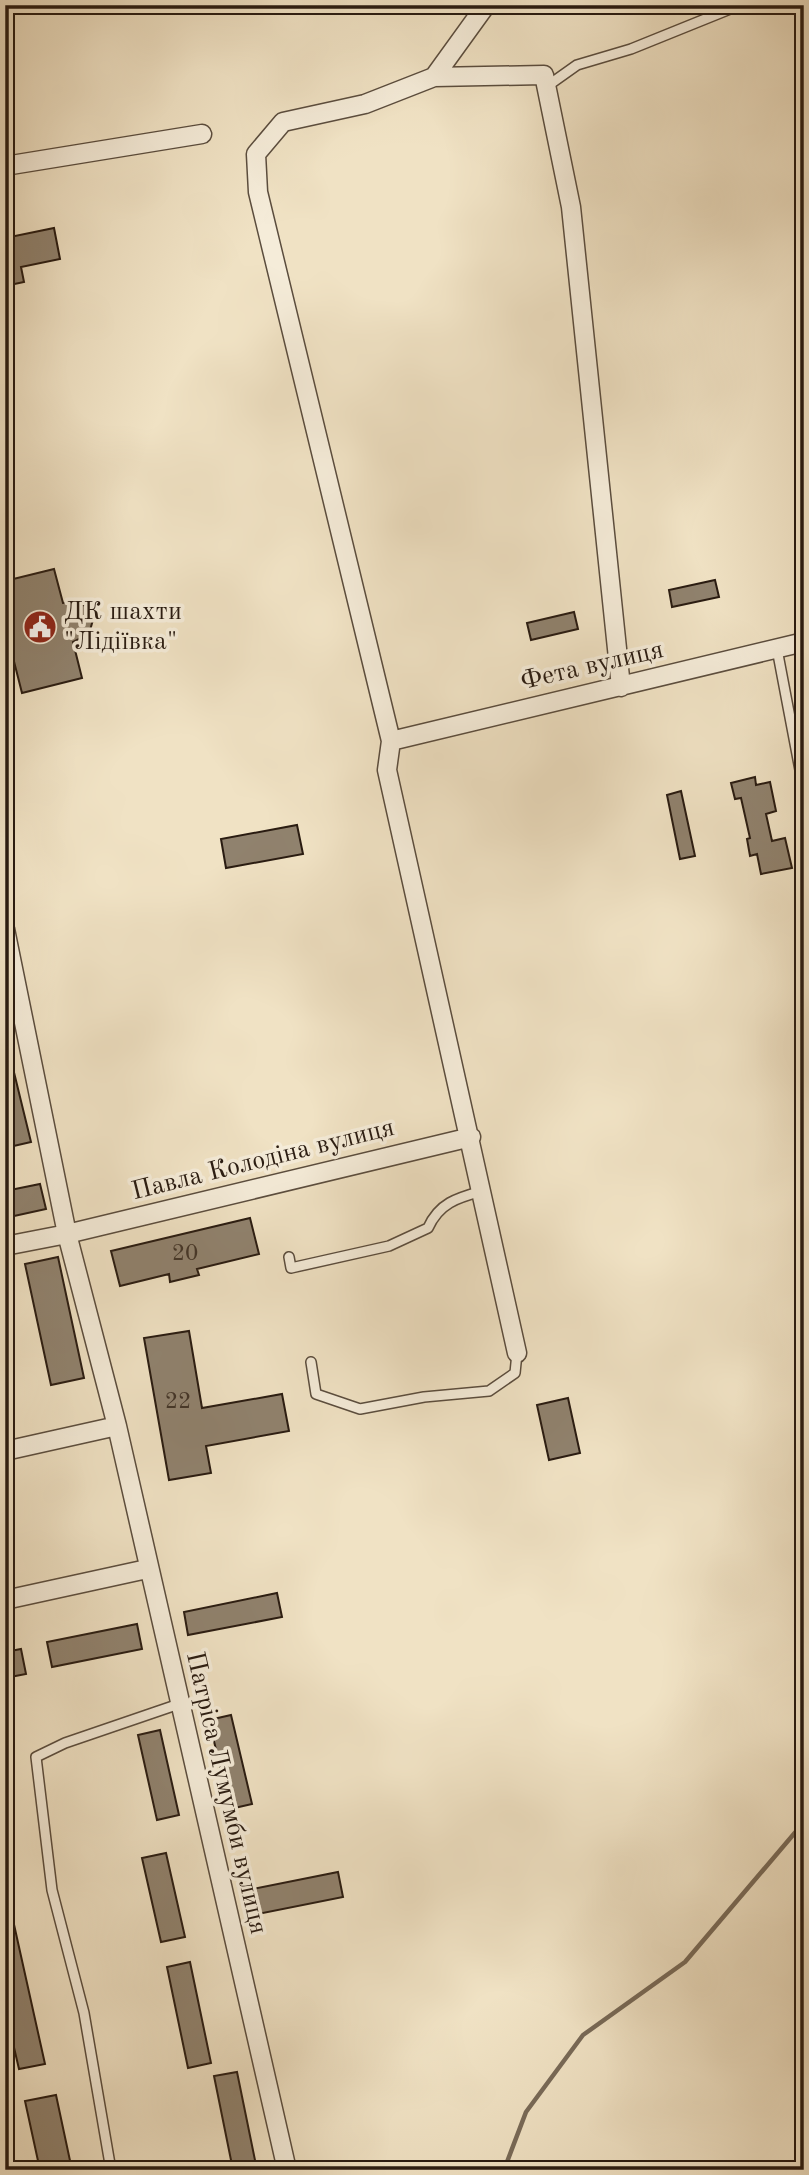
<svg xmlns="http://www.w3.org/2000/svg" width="809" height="2175" font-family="'Old Standard TT',serif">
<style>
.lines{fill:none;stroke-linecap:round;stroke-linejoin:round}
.stream{stroke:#786a58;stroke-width:4.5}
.building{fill:#90826e;stroke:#291b11;stroke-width:2}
.lane-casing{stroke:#5b4d3e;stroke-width:12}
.street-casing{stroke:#5b4d3e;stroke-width:21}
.lane{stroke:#f5ecd9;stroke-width:9}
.street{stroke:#f5ecd9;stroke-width:18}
.labels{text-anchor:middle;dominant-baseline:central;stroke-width:7;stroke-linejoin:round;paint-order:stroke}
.number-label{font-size:23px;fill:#433528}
.poi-label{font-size:26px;fill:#291b11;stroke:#f5ecd9;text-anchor:start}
.street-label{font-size:26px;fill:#291b11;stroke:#f5ecd9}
</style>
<rect width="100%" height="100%" fill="#f0e2c4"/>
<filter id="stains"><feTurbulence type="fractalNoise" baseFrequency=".00286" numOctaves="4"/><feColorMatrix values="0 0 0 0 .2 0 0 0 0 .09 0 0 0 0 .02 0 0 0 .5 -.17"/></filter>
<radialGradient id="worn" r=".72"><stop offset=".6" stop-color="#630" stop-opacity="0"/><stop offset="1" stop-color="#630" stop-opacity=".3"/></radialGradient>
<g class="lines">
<!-- stream -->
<path class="stream" d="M 504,2170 L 526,2112 L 583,2035 L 685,1962 L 804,1822"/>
</g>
<!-- building -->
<path class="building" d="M 54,228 L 60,259 L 21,267 L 24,282 L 5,286 L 5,238 Z
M 54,569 L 63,603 L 81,602 L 94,616 L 89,634 L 73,642 L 82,678 L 22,693 L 5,626 L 5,581 Z
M 715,580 L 719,597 L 672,607 L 669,590 Z
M 574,612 L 578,629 L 531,640 L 527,623 Z
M 755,777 L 756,785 L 770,782 L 776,811 L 766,814 L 772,841 L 785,838 L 792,868 L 761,874 L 757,854 L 750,856 L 747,839 L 750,838 L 741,798 L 735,799 L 731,783 Z
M 681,791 L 695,856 L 680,859 L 667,795 Z
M 297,825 L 303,854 L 226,868 L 221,839 Z
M 5,1056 L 10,1056 L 31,1142 L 5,1148 Z
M 40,1184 L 46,1209 L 5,1218 L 5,1191 Z
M 250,1218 L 259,1254 L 197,1269 L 199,1275 L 170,1282 L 169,1274 L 120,1286 L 111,1251 Z
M 58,1257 L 84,1378 L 51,1385 L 25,1264 Z
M 189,1331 L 202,1408 L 282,1394 L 289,1431 L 206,1446 L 211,1473 L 169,1480 L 144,1338 Z
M 568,1398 L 580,1453 L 549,1460 L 537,1405 Z
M 277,1593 L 282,1617 L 188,1635 L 184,1612 Z
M 137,1624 L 142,1649 L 52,1667 L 47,1642 Z
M 21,1649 L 26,1674 L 5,1678 L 5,1652 Z
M 231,1715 L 252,1804 L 230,1809 L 209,1720 Z
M 160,1730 L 179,1815 L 157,1820 L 138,1735 Z
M 166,1853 L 185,1937 L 161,1942 L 142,1858 Z
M 338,1872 L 343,1897 L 253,1915 L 248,1890 Z
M 5,1911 L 11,1911 L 45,2064 L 19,2069 L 5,2009 Z
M 190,1962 L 211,2063 L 188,2068 L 167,1967 Z
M 237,2072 L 257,2170 L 233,2170 L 214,2076 Z
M 56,2095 L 72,2170 L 40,2170 L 25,2101 Z"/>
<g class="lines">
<defs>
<path id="lane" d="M 546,87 L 577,65 L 631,49 L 740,5
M 777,649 L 804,791
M 289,1257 L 291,1268 L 389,1246 L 428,1228 C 439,1203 457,1198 482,1191
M 311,1362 L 316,1394 L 360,1409 L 424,1397 L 489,1391 L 515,1373 L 517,1353
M 111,2170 L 84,2013 L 52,1890 L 36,1757 L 65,1743 L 179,1704"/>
<path id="street" d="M 486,5 L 434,77 L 365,104 L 283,122 L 256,154 L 258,192 L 391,741 L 387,770 L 517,1353
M 434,77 L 544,75 L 571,207 L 621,687
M 5,166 L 202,134
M 391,741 L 804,642
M 5,929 L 67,1234 L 117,1426 L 287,2170
M 5,1246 L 67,1234 L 471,1137
M 5,1451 L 117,1426
M 5,1600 L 147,1569
M 5,2164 L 6,2170"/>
</defs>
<!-- lane casing -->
<use href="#lane" class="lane-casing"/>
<!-- street casing -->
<use href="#street" class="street-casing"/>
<!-- lane -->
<use href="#lane" class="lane"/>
<!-- street -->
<use href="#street" class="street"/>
</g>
<!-- icons -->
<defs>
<symbol id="civic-disc" viewBox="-11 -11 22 22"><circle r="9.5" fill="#8f2418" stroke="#f5ecd9"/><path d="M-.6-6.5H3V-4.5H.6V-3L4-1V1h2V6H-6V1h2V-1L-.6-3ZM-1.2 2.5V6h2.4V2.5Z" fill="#fff"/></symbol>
</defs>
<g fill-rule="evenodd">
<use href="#civic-disc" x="21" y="608" width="38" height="38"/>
</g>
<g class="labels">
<!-- number labels -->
<g class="number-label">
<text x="185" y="1253">20</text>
<text x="178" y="1401">22</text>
</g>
<!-- poi labels -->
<g class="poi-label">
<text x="64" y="612">ДК шахти<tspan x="64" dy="30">"Лідіївка"</tspan></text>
</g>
<!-- street labels -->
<g class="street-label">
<text transform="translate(592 666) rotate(-13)">Фета вулиця</text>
<text transform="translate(263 1160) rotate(-14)">Павла Колодіна вулиця</text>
<text transform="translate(226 1793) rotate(77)">Патріса Лумумби вулиця</text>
</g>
</g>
<!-- margin -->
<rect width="809" height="2175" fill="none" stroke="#f0e2c4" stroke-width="28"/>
<rect x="7" y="7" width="795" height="2161" fill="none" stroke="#291b11" stroke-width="3.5"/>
<rect x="14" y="14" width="781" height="2147" fill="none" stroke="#291b11" stroke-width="2"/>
<rect width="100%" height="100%" filter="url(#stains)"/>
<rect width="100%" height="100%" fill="url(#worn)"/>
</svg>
